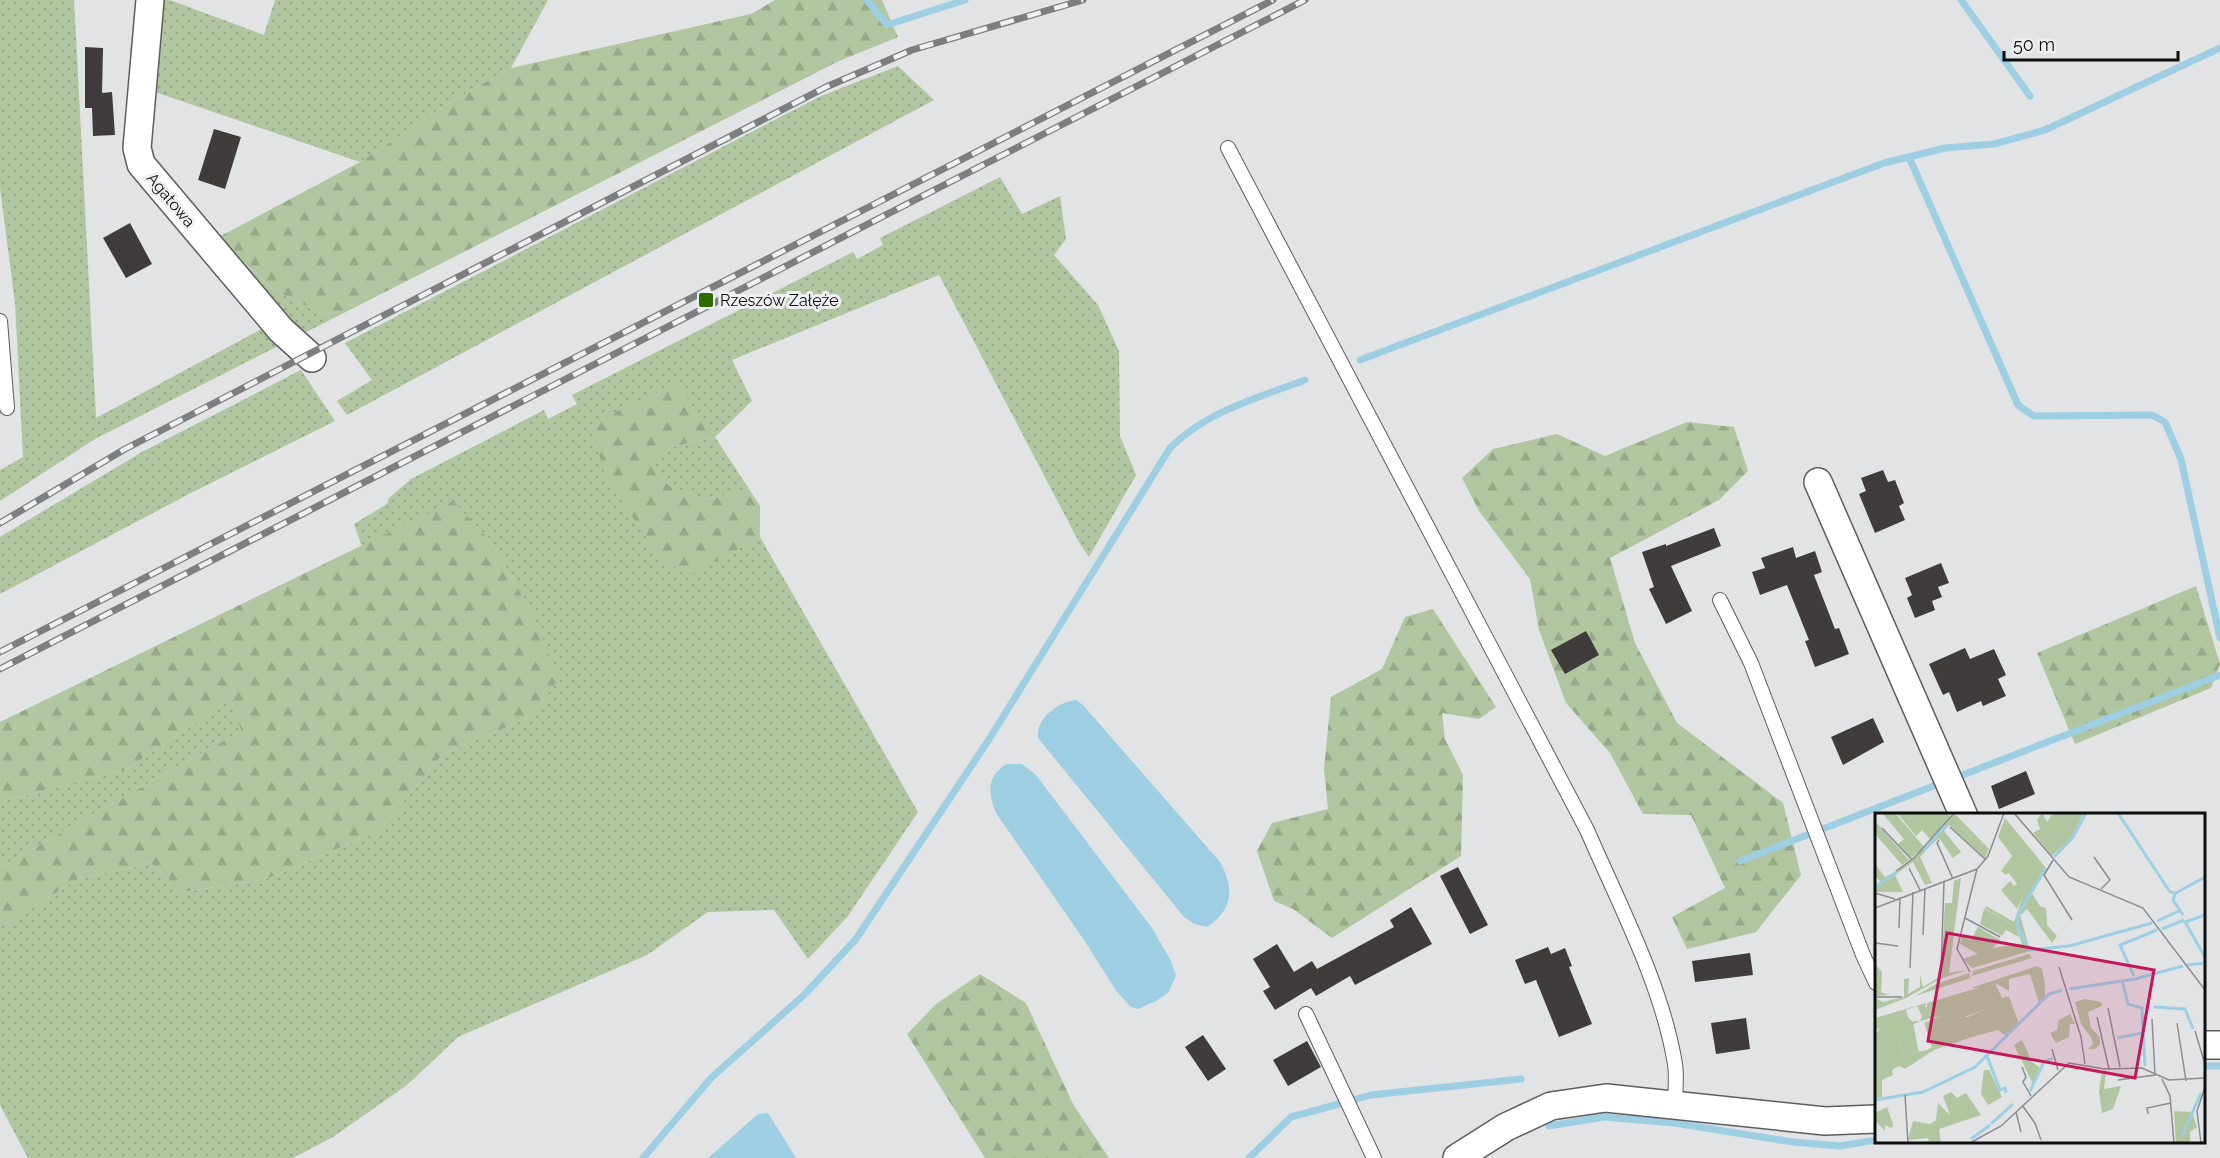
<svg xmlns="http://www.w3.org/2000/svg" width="2220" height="1158" font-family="Raleway,sans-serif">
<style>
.grass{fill:url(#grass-dots)}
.forest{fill:url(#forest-firs)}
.water{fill:#9ecee2}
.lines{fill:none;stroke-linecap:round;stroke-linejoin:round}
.stream{stroke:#9ecee2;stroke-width:7}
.building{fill:#3f3c3b}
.lane-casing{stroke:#5b5d5f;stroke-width:16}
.street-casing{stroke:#5b5d5f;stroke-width:30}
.lane{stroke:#fff;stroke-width:14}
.street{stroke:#fff;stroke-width:27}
.rail-casing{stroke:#7d7e80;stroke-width:7}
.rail{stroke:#eef0f2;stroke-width:4.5;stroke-dasharray:14;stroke-linecap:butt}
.poi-dot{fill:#2c6c00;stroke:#eef0f2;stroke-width:2}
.labels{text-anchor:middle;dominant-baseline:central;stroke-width:6;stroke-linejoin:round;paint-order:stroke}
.street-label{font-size:16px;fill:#0d0d0e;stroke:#eef0f2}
.poi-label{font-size:16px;fill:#0d0d0e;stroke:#eef0f2;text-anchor:start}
.inset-river{fill:none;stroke:#9ecee2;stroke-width:3}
.inset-road{fill:none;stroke:#8c8d8f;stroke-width:1.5}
.view{fill:#c2185b;fill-opacity:0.15;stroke:#c2185b;stroke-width:3}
.inset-edge{fill:none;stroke:#0d0d0e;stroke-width:3}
</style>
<defs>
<pattern id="grass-dots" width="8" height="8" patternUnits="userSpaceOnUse" patternTransform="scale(1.5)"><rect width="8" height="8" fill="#b1c5a0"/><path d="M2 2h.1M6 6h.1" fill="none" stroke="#97a889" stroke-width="1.8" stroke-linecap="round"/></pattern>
<pattern id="forest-firs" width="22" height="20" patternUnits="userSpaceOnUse" patternTransform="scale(1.5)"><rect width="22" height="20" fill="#b1c5a0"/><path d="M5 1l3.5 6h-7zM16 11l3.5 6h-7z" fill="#97a889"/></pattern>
</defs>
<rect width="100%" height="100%" fill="#e1e3e5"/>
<!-- grass -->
<path class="grass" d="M 0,0 L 74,0 L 96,418 L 269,325 L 284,343 L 95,439 L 0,501 L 0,470 L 23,457 L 15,303 L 0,188 Z
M 160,0 L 170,0 L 264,35 L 275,0 L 548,0 L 511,68 L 454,100 L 360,162 L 152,91 Z
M 898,66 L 934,100 L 347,415 L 337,401 L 372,380 L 345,343 L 821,96 Z
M 1000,177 L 1022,214 L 1060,196 L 1066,239 L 1054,255 L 1098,305 L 1119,351 L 1120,436 L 1136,475 L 1089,557 L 1080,544 L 939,275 L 732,360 L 752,401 L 715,437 L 749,489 L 704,500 L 668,485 L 651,462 L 672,447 L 715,437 L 592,424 L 692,573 L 760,537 L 918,812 L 848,916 L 808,959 L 774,910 L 708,912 L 647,955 L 458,1037 L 407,1085 L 333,1137 L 293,1158 L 28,1158 L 0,1105 L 0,927 L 78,879 L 151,863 L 184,892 L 266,879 L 379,831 L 443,754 L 533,716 L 529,607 L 488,538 L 453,502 L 362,547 L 354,524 L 387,504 L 389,498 L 411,479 L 544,410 L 548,419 L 577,404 L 572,395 L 853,252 L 857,259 L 883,245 L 880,238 Z
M 232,252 L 274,290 L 332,319 L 300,335 Z
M 301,370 L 335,421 L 187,495 L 0,594 L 0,537 L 142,452 Z
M 231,699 L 241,731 L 0,867 L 0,802 L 127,769 Z"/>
<!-- forest -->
<path class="forest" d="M 775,0 L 882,0 L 898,37 L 837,62 L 332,319 L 274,290 L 217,238 L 360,162 L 454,100 L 511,68 L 751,14 Z
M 676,383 L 715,437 L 672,447 L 652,463 L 668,485 L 704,500 L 749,489 L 760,506 L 760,537 L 692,574 L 663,562 L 604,474 L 592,424 Z
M 1687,422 L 1734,427 L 1748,471 L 1719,500 L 1610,558 L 1635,643 L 1677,723 L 1783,803 L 1801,875 L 1756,932 L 1687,949 L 1672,917 L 1725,888 L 1691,815 L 1643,814 L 1610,753 L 1566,703 L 1539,630 L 1530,579 L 1479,511 L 1462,478 L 1493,449 L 1557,434 L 1605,456 Z
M 453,501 L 488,538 L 529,607 L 559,677 L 533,716 L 443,754 L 379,831 L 266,879 L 183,892 L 151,863 L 78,879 L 0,927 L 0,867 L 241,731 L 231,699 L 127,769 L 0,802 L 0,722 Z
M 2196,586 L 2220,664 L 2211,688 L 2075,744 L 2037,653 Z
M 1433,609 L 1496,707 L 1479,719 L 1442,713 L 1445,739 L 1463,775 L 1461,856 L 1332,938 L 1293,909 L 1274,901 L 1257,851 L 1272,823 L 1328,809 L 1324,769 L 1331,697 L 1382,669 L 1405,617 Z
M 980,974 L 1026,1003 L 1073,1104 L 1109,1158 L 985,1158 L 907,1034 L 936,1004 Z"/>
<!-- water -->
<path class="water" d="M 1076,700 L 1083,705 L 1220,862 C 1234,887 1234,909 1207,927 L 1194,924 L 1184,917 L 1038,738 C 1036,718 1058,702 1076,700 Z
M 1006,764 L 1022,764 L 1036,775 L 1152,928 L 1171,961 L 1176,976 L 1168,993 L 1156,1001 L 1138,1009 L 1131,1007 L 1117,992 L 1084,940 L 996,813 C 988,792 986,778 1006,764 Z
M 768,1113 L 796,1158 L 708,1158 L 758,1114 Z"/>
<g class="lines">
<!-- stream -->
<path class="stream" d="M 867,0 L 887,25 L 965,0
M 1961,0 L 2030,96
M 1909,157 L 2018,405 L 2034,416 L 2152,415 L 2165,422 L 2181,459 L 2220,638
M 1360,360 L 1884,163 L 1945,148 L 1994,144 L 2045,130 L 2220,48
M 1955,778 L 2220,675
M 1740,861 L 1936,785
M 2204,1066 L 2220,1066
M 1353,1100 L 1371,1095 L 1521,1079
M 1549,1126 L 1604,1117 L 1674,1123 L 1793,1142 L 1840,1146 L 1876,1140
M 643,1158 L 711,1078 L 804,995 L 856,939 L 988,741 L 1170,448 C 1207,411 1257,398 1305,380
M 1249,1158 L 1291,1117 L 1339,1104"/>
</g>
<!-- building -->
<path class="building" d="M 85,47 L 103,48 L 102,93 L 112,92 L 115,135 L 93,136 L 92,108 L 85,108 Z
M 214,129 L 241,137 L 225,189 L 198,180 Z
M 130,223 L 152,264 L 126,278 L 103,238 Z
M 1883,470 L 1888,482 L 1895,480 L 1904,503 L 1899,506 L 1905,520 L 1875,533 L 1859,494 L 1866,491 L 1861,478 Z
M 1714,528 L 1721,546 L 1671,566 L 1692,611 L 1666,624 L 1649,589 L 1654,587 L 1642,552 L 1666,544 L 1666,546 Z
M 1793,547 L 1796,558 L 1815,551 L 1822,572 L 1814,575 L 1835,629 L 1839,628 L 1849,654 L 1815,667 L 1805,641 L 1809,640 L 1787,585 L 1760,595 L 1752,572 L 1765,568 L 1761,558 Z
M 1941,563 L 1949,583 L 1938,587 L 1942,597 L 1932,601 L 1935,610 L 1915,618 L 1907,598 L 1912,595 L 1905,578 Z
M 1586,631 L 1599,655 L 1565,674 L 1551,650 Z
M 1965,648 L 1970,659 L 1994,649 L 2006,675 L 1998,679 L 2006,696 L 1983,706 L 1981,701 L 1957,712 L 1949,692 L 1943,695 L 1929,664 Z
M 1873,718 L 1884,742 L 1843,765 L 1831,737 Z
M 2026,771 L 2035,794 L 1999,809 L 1991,786 Z
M 1458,867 L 1488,925 L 1470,934 L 1440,876 Z
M 1411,907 L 1432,944 L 1355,985 L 1350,976 L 1316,996 L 1311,988 L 1275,1010 L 1263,991 L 1270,987 L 1253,959 L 1277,944 L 1294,972 L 1312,961 L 1317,969 L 1394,927 L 1390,920 Z
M 1548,947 L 1551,954 L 1565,948 L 1572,966 L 1569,967 L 1592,1024 L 1559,1037 L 1536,980 L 1525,984 L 1515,960 Z
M 1750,953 L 1753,975 L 1695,982 L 1692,961 Z
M 1746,1018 L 1750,1049 L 1716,1054 L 1711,1023 Z
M 1203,1035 L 1226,1069 L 1208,1081 L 1185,1047 Z
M 1307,1041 L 1321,1067 L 1288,1086 L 1273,1060 Z"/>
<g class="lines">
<defs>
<path id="lane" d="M 1228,148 L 1587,830 C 1619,904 1662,985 1675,1064 C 1677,1077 1675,1092 1675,1106
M 0,321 L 7,408
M 1720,600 L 1751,663 L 1863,955 L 1876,983
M 1306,1014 L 1374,1158"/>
<path id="street" d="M 150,0 L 137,148 L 141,164 L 281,330 L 312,358
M 1818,482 L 1963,814
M 2204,1045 L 2220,1045
M 1457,1158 L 1506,1127 L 1551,1106 L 1606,1098 L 1825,1121 L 1876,1119"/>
</defs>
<!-- lane casing -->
<use href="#lane" class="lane-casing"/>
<!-- street casing -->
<use href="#street" class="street-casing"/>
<!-- lane -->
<use href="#lane" class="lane"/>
<!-- street -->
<use href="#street" class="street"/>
<defs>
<path id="rail" d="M 0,523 L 125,449 L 826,87 L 912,50 L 1083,0
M 0,652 L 1273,0
M 0,669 L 1305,0"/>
</defs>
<!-- rail casing -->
<use href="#rail" class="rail-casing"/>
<!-- rail -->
<use href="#rail" class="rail"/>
</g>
<!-- markers -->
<rect class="poi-dot" x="698" y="292" width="16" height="16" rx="3"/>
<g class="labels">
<!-- street labels -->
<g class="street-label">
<text transform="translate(171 200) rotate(50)">Agatowa</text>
</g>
<!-- poi labels -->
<g class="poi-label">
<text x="720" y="300">Rzeszów Załęże</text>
</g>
</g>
<!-- overview -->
<g transform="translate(1875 813)">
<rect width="330" height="330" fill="#e1e3e5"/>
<path d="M 7,0 L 20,0 L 49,34 L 36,45 L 23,31 L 29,26 ZM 22,0 L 72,0 L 75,3 L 56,27 L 47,17 L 41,23 ZM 79,0 L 114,36 L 110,45 L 74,12 L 69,18 L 86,39 L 78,45 L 64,25 L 55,33 L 45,44 L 57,70 L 50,72 L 38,49 L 20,62 L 28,79 L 0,79 L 5,68 L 0,63 L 0,51 L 10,64 L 22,58 L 58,27 ZM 167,0 L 172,9 L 178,0 L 209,0 L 196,25 L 177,43 L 158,20 L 165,16 L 162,7 ZM 130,5 L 167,50 L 166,59 L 151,77 L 145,70 L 148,83 L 142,96 L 126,77 L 135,68 L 139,73 L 142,71 L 134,60 L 131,62 L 126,58 L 137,43 L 123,24 ZM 0,8 L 34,47 L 27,52 L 0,21 ZM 86,65 L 74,160 L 93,157 L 67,165 L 31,185 L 0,197 L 0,185 L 8,189 L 29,184 L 29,166 L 34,165 L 33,181 L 45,174 L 45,162 L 48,174 L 66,163 L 70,90 L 77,90 L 79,68 ZM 155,77 L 165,93 L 171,95 L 172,112 L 182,123 L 177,130 L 152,96 L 146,102 L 144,98 ZM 109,96 L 141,113 L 144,124 L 131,117 L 127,123 L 105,111 ZM 103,114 L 125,127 L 118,135 L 103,141 L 85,131 L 87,123 L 96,127 ZM 154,141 L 157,145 L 97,163 L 98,158 ZM 0,151 L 7,159 L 6,179 L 14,182 L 0,183 ZM 162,153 L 167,156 L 170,171 L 170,183 L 164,190 L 155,161 L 134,166 L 134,178 L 120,170 L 127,185 L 134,183 L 144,211 L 136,220 L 131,223 L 123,217 L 97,224 L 59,237 L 30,256 L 24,253 L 17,257 L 18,262 L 7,267 L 7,284 L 0,285 L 0,222 L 5,215 L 0,217 L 0,205 L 51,190 L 50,194 L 82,189 L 82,192 L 57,201 L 47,203 L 42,193 L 31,197 L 33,204 L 24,204 L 16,217 L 24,226 L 31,248 L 43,237 L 35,211 L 39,208 L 45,208 L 37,212 L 44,239 L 52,237 L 57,234 L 49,210 L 65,203 L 93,204 L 110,196 L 106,175 L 96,175 ZM 94,160 L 96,165 L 40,183 L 61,171 Z" fill="#b1c5a0"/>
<path d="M 167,50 L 171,56 L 144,98 L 155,138 L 97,155 L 88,146 L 118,135 L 147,131 L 141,113 L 110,96 L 111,93 L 139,109 L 148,83 L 143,76 L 144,69 L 151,76 L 165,59 ZM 106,174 L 113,193 L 110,196 L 82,207 L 65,203 L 45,208 L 47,203 L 82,192 L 52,195 L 52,190 ZM 210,186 L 226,189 L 227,193 L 213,199 L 216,215 L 225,224 L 225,231 L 220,236 L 213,236 L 218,231 L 216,224 L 206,211 L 200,189 ZM 195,201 L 200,211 L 195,211 L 194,224 L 181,230 L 175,220 L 182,217 L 184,207 ZM 23,204 L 33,204 L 38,209 L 43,237 L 31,248 L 24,226 L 14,217 ZM 147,227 L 157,249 L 165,255 L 158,271 L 139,232 ZM 109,257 L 114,257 L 127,284 L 113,292 L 106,281 ZM 231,258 L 229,276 L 246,273 L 238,296 L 227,300 L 224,278 L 227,259 ZM 76,279 L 82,285 L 91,280 L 106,302 L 64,316 L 66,330 L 54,330 L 53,325 L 33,327 L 38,308 L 55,311 L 61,307 L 63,290 L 75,302 L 68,283 ZM 12,294 L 18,311 L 17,315 L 10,312 L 10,318 L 0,307 L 0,300 ZM 299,298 L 317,299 L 322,314 L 315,319 L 315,330 L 301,330 Z" fill="#b1c5a0"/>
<path d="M166 26a8 8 0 1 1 16 0a8 8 0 1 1-16 0Z" fill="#b1c5a0"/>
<path class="inset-river" d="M 243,0 L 295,79 L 301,80 L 330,64M 49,37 L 71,12M 179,44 L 198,24 L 211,0M 171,55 L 144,100 L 142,112 L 154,137 L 194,133 L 277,110M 0,74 L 22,59M 300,81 L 298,87 L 308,102M 330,102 L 310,109 L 330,144M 282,108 L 304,98M 287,116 L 309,107M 312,152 L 330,150M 259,163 L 245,132 L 282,117M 247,167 L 253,191 L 267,195 L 270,253M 194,176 L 260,166 L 308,153M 279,194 L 310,196 L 318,216M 242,225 L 267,220M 112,243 L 125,277 L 130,275 L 131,280M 155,278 L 169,249 L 178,245M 0,287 L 48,279 L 100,254 L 174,181 L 187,177M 116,311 L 138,291M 307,323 L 326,280M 96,326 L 115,312"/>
<path class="inset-road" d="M 139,0 L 194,64 L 268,95 L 330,177M 75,14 L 111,47M 7,15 L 37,47M 64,27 L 62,30 L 78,66M 219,44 L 235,67 L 226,76M 178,47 L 169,62 L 197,107M 34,55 L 45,77M 21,58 L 39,45 L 79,0M 0,80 L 20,86M 0,95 L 102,56 L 113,43 L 129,0M 90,105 L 125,124M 24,115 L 25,84M 48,122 L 50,75M 0,130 L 23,133M 184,154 L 206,224 L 210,251M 35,155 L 38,79M 66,158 L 69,69M 95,159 L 82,136 L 102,56M 0,184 L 27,184M 233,195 L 245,254M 222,204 L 234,256M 302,210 L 311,268M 320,218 L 330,251M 177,236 L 183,257M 147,254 L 151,264 L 148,269 L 156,283M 287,266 L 295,283 L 299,330M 243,267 L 280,262 L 277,206M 30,282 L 33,330M 147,292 L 160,310 L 166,327M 141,299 L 146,319M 273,301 L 272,295 L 296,290M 95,330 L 126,313 L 194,250 L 230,256 L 267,255 L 294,267 L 330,265M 326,330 L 322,298 L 330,274"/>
<path class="view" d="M 72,120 L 279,157 L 260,265 L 53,228 Z"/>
<rect width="330" height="330" class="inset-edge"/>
</g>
<!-- scale -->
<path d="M2004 51v9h174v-9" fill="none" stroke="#0d0d0e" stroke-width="3"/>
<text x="2013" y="51" font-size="18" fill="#0d0d0e" stroke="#eef0f2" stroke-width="4.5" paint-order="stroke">50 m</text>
</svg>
